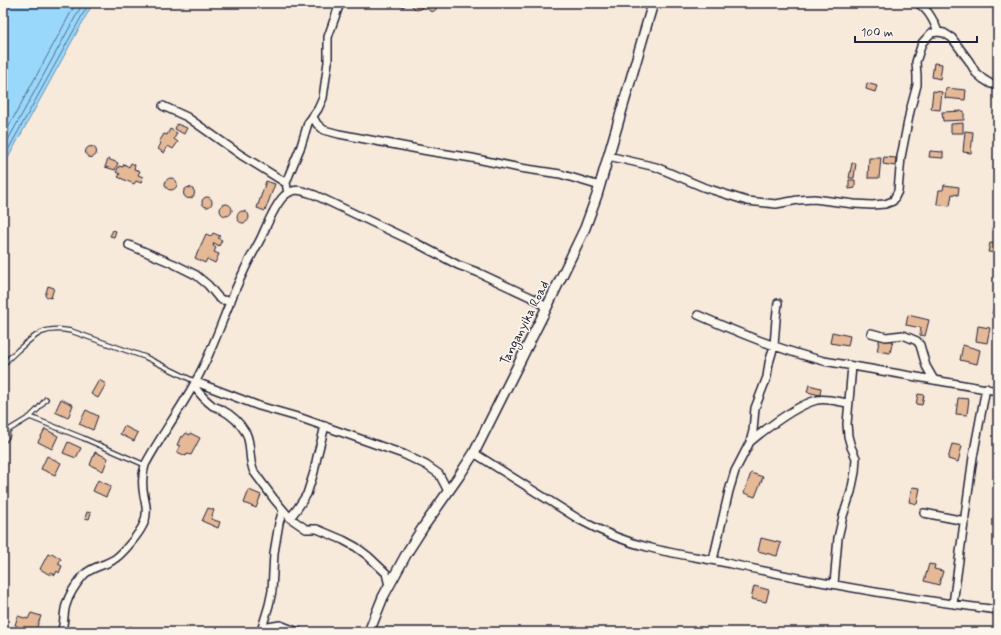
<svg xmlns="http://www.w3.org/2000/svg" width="1001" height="635" font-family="Mynerve,sans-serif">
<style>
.water{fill:#99d8fb;stroke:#698fae}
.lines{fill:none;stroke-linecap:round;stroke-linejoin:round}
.shore{stroke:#526b88;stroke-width:1}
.building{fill:#e5b896;stroke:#22223b}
.service-casing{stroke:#22223b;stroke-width:6}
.minor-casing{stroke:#22223b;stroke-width:10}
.tertiary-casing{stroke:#22223b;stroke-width:12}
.service{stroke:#fbf7ec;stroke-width:3.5}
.minor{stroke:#fbf7ec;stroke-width:7}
.tertiary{stroke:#fbf7ec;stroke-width:9}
.labels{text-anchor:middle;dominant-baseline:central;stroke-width:3;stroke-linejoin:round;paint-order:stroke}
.street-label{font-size:13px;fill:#22223b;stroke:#fbf7ec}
</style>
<rect width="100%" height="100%" fill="#f7eadb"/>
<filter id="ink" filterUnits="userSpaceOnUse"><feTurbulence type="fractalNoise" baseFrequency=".025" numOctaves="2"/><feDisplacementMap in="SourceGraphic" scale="8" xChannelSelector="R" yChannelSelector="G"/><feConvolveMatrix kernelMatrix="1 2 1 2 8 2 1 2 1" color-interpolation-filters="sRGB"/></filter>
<g filter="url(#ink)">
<!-- water -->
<path class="water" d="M 3,3 L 93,3 L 3,167 Z"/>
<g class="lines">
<!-- shore -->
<path class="shore" d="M 3,137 L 76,3
M 3,149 L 83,3
M 3,159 L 89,3"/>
</g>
<!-- building -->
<path class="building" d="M427.5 7a4.5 4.5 0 1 1 9 0a4.5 4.5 0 1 1-9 0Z
M 392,3 L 405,3 L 404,7 Z
M 412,3 L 423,3 L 423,5 L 421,9 L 416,10 L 412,6 Z
M 934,63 L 942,64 L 940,79 L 932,77 Z
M 867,83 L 877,86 L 875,92 L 866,89 Z
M 946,88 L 966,90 L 965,100 L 945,98 Z
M 933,91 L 942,92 L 940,110 L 931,109 Z
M 964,111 L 964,120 L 943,121 L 942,112 Z
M 963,123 L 963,133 L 951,133 L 951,124 Z
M 177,124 L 187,128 L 184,134 L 175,129 Z
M 170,129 L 177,133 L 174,139 L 178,142 L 173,149 L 168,146 L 164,153 L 158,149 L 161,143 L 159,142 L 164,134 L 167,135 Z
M 965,131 L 973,132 L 971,153 L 963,152 Z
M85.5 152a5.5 5.5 0 1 1 11 0a5.5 5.5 0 1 1-11 0Z
M 930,151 L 943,152 L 943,158 L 929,157 Z
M 884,157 L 896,158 L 895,166 L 883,164 Z
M 869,158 L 881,158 L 879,178 L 868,178 Z
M 108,159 L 118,163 L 115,170 L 105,167 Z
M 131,163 L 135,165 L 134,169 L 140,171 L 138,175 L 143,177 L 141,183 L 136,181 L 134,184 L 118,177 L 120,174 L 116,172 L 119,166 L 123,167 L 124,164 L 129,167 Z
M 852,163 L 856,163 L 854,178 L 849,178 Z
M165 184a6 6 0 1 1 12 0a6 6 0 1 1-12 0Z
M 849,180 L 855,180 L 855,188 L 849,189 Z
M 266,181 L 275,184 L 265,211 L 257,208 Z
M 944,185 L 959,187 L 958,195 L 952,194 L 950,206 L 940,205 L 937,203 L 939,190 L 943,190 Z
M183.5 193a5.5 5.5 0 1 1 11 0a5.5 5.5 0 1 1-11 0Z
M202 202a5 5 0 1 1 10 0a5 5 0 1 1-10 0Z
M220 210a6 6 0 1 1 12 0a6 6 0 1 1-12 0Z
M237 217a6 6 0 1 1 12 0a6 6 0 1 1-12 0Z
M 113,230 L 116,231 L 114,237 L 110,236 Z
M 213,233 L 220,236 L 218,238 L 222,240 L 219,246 L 214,243 L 213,246 L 216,248 L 214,252 L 219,254 L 215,263 L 207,259 L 205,263 L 195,258 L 206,234 L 211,236 Z
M 990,243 L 998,244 L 998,253 L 988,252 Z
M 48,286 L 54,288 L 51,298 L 45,296 Z
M 997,300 L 998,300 L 998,315 L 992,313 Z
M 908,315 L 929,320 L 925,336 L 920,335 L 921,328 L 906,325 Z
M 978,326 L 990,328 L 987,343 L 976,341 Z
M 832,332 L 850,336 L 848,346 L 830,343 Z
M 880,337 L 893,340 L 890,353 L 877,351 Z
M 963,345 L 980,350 L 977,364 L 960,360 Z
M 99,380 L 106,384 L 98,398 L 91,394 Z
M 809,385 L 821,388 L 820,395 L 807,392 Z
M 918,394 L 924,395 L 922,405 L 916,404 Z
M 958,398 L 969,399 L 967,415 L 956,414 Z
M 61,399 L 73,405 L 68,418 L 55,412 Z
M 86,410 L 98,416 L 93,430 L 79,424 Z
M 124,426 L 138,433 L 134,441 L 120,434 Z
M 45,429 L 58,436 L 52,449 L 38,442 Z
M 186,433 L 190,435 L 190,433 L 200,438 L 191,455 L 187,454 L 186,456 L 177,452 L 180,446 L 177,445 L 181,436 L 183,437 Z
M 68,442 L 81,448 L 76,458 L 63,453 Z
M 952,444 L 962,446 L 958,462 L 948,459 Z
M 95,452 L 108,458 L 103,471 L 90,465 Z
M 47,456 L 61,463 L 55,475 L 41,469 Z
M 751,473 L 763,477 L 755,497 L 744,493 Z
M 98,480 L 111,486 L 106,497 L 93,491 Z
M 912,487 L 920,488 L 917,504 L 909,502 Z
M 249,490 L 261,495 L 256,508 L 244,503 Z
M 208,508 L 214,510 L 211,519 L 220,522 L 218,528 L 202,521 Z
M 87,512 L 91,513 L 89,519 L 85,518 Z
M 761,538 L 781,543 L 777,556 L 758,551 Z
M 52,553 L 61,559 L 58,564 L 62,566 L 59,573 L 57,571 L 55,575 L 51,572 L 50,575 L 40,569 L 48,554 L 51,555 Z
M 929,564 L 935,565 L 934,569 L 943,571 L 939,585 L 924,581 Z
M 754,586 L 769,590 L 766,602 L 751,599 Z
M 31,613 L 41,616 L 35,632 L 31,632 L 26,630 L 25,632 L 20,631 L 21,628 L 15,625 L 18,616 L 28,619 Z
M 130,626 L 136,629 L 134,632 L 127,632 Z"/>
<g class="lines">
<defs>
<path id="service" d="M 3,366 C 7,359 13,355 18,350 C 37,333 45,326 71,331 L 145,357 L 196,382
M 30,417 L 83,438 L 145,465
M 3,427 C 9,431 9,437 3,441
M 7,431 L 30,417 L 38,409 L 46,399"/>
<path id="minor" d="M 917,3 C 927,8 934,21 938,32
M 163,106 L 187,117 L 241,155 L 286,183
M 313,117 L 317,124 L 324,130 L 339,134 L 428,151 L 472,158 L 520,168 L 560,174 L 600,186
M 608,156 L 656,167 L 703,187 L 747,201 L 776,204 L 798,200 L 814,199 L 854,204 L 872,205 L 885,204 L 893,201 L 898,191 L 901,157 L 910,111 L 917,85 L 917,76 L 916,62 L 922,43 L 931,33 L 938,32 L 944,33 L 952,38 L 969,61 L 976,73 L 983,79 L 991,84 L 998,86
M 288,193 L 286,183 L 289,175 L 301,146 L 308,123 L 318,109 L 323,98 L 328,62 L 328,37 L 340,3
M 129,245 L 174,264 L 196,275 L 208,285 L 218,297 L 222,300 L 231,301
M 698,315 C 739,333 780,350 824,361 L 998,391
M 871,333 L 886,337 L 903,335 L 917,341 L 920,345 L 926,366 L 934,380
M 196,382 L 259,406 L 301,418 L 403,454 L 426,465 L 439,474 L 448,491
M 194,386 C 199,393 205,400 213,406 C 216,407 219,408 222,410 C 232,415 240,423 246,433 C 252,445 248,460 254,472 L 274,499 L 290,518 L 306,529 L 317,529 L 343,540 L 356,547 L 368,556 L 386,573 L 389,586
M 751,441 C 767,428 797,405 817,400 C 827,398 839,402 848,403
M 474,453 L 580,520 C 602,532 626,542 651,548 C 677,555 705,558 731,564 C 819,583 909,599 998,610
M 924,513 L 965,521
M 290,518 L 297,509 L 307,494 L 314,472 L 317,457 L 325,426
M 713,560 L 729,491 L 735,471 L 750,442 L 753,431 L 755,408 L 767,377 L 769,363 L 774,346 L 776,319 L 778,303
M 834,584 L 838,538 L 843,516 L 851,492 L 855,472 L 856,458 L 851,447 L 848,436 L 847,424 L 852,366
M 953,604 L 973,457 L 986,388
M 262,628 L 269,605 L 272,591 L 274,553 L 279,523 L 283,510
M 61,632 C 65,623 63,614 66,605 C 69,595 76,584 83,576 C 90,567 104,566 113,560 C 122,555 140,533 144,523 C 148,513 146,505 144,496 C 142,486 142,475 145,465 C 162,433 185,404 201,371 C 217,340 227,305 243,273 C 248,261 255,250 261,238 C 267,225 274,206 284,196 C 295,186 303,191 315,195 L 418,244 L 458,265 L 477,272 L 539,301 L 546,309
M 259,632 L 262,628 L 280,625 L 298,632"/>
<path id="tertiary" d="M 369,632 L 383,597 L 408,551 L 424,526 L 459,476 L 474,453 L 546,309 L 585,228 L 597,195 L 653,3"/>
</defs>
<!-- service casing -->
<use href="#service" class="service-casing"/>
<!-- minor casing -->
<use href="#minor" class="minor-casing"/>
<!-- tertiary casing -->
<use href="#tertiary" class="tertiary-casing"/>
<!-- service -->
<use href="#service" class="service"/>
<!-- minor -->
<use href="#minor" class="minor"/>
<!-- tertiary -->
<use href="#tertiary" class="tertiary"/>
</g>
</g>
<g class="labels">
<!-- street labels -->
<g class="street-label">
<text transform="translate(525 323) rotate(-63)">Tanganyika Road</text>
</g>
</g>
<!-- margin -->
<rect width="1001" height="635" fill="none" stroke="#fbf7ec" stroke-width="16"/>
<rect x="8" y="8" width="985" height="619" fill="none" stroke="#22223b" stroke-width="1.5" filter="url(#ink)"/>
<!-- scale -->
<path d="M855 36v6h122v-6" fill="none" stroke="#22223b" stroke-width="2"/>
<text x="861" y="36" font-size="12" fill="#22223b" stroke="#fbf7ec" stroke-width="3" paint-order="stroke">100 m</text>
</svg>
